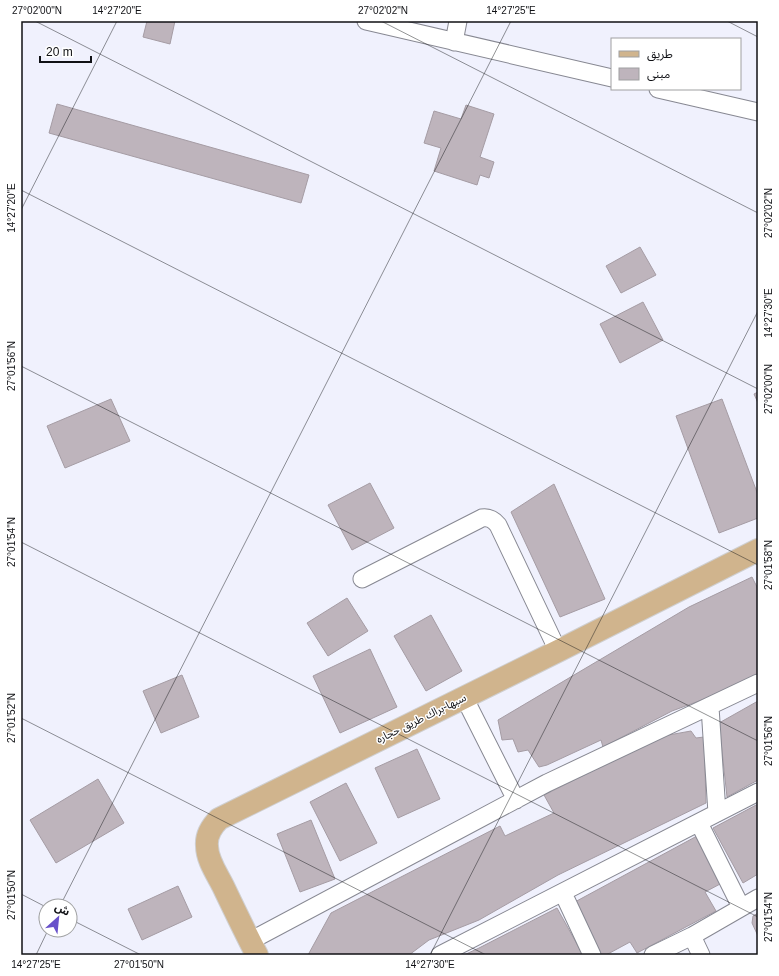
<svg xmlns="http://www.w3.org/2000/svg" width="779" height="976" font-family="Arial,'Noto Sans Arabic',sans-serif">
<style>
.building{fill:#beb4bc;stroke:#a59ca4}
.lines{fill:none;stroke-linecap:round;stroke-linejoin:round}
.minor-casing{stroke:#878892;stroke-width:19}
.major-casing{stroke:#cfcfd0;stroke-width:24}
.minor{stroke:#fff;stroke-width:17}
.major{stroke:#d0b48d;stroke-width:22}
.ticks{fill:none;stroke:#101115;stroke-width:1;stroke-opacity:0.45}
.labels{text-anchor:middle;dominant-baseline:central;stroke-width:3;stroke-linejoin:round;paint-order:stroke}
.street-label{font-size:11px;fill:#101115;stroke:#fff}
.neatline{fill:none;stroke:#101115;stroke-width:1.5}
.ticks-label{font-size:10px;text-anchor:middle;fill:#101115}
</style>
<rect width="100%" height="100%" fill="#f0f1fd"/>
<!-- building -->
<path class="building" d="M 147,21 L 175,21 L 170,44 L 143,37 Z
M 57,104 L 309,175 L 301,203 L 49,133 Z
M 466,105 L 494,114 L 480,157 L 494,162 L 489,178 L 480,175 L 477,185 L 434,171 L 441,148 L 424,143 L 434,111 L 461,119 Z
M 640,247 L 656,275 L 621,293 L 606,266 Z
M 643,302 L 663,340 L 620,363 L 600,324 Z
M 758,392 L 758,403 L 754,394 Z
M 111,399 L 130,441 L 65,468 L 47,426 Z
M 722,399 L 758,495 L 758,518 L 719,533 L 676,416 Z
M 370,483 L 394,528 L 352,550 L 328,505 Z
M 554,484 L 605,599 L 560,617 L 511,512 Z
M 752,577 L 758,589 L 758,679 L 672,711 L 603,747 L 601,740 L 547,765 L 539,767 L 528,750 L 518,752 L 513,739 L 502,740 L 498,720 L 689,607 Z
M 347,598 L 368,631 L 328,656 L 307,623 Z
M 431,615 L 462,671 L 426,691 L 394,636 Z
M 370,649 L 397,707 L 340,733 L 313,676 Z
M 182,675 L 199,717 L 161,733 L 143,691 Z
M 758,701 L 758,780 L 727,797 L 719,723 Z
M 691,731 L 696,738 L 704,737 L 706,803 L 558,875 L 479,920 L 429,940 L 409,955 L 308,955 L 331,913 L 500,826 L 505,836 L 554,813 L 544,795 L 663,736 Z
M 417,749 L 440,799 L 398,818 L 375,768 Z
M 98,779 L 124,823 L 56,863 L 30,820 Z
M 346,783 L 377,843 L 340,861 L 310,802 Z
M 758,804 L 758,874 L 743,883 L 713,828 Z
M 311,820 L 335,879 L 300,892 L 277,834 Z
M 697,836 L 722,883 L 705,892 L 716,911 L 637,953 L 630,942 L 606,955 L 601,955 L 573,903 Z
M 178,886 L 192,917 L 142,940 L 128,909 Z
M 557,908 L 583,955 L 464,955 L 479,948 Z
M 758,913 L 758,936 L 752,923 L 753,916 Z"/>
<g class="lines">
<defs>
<path id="minor" d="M 366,21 L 612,78
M 454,42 L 458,21
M 658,89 L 758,112
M 362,579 L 482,518 C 489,517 493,519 498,525 L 558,651
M 464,697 L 516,800
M 710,707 L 717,813
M 699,823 L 741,907
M 563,893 L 592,955
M 692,936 L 701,955
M 250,941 L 547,783 L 758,683
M 440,955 L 758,792
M 653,955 L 692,936 L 758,898"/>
<path id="major" d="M 257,955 C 245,932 234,909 223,886 C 217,874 207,860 207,846 C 206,836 212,826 219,819 L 558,651 L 758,550"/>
</defs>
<!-- minor casing -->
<use href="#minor" class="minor-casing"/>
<!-- major casing -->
<use href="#major" class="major-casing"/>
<!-- minor -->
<use href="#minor" class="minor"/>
<!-- major -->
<use href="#major" class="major"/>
</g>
<!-- ticks -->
<path class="ticks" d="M 35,21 L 758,389M 381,21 L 758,213M 727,21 L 758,37M 21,190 L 758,565M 21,210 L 117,21M 21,366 L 758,741M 21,542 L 758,917M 21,718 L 486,955M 21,894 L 46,907M 60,906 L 511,21M 70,919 L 141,955M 36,955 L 48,930M 430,955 L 758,311"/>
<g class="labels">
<!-- street labels -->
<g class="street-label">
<text transform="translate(421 718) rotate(-26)">سبها-براك طريق حجاره</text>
</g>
</g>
<!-- border -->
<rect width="779" height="976" fill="none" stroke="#ffffff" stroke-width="44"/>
<!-- legend -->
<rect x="611" y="38" width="130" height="52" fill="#ffffff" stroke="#9fa0a1"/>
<rect x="619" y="51" width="20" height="6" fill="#d0b48d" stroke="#9fa0a1"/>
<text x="647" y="58" font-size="12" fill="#101115">طريق</text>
<rect x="619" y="68" width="20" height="12" fill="#beb4bc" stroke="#9fa0a1"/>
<text x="647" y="78" font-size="12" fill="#101115">مبنى</text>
<!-- north arrow -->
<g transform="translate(58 918) rotate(27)"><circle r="19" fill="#ffffff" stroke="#9fa0a1"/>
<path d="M0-3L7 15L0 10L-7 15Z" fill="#6851ca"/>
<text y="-6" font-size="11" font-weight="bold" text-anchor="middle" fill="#101115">ش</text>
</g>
<!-- scale -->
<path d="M40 56v6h51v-6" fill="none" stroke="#101115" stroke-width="2"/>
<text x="46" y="56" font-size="12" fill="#101115" stroke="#ffffff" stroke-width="3" paint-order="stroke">20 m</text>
<rect x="22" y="22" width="735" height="932" class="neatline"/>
<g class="ticks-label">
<text x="37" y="14">27°02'00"N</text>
<text x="117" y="14">14°27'20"E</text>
<text x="383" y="14">27°02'02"N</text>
<text x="511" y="14">14°27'25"E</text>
<text transform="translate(11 208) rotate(-90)" y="4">14°27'20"E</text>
<text transform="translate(768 213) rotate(-90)" y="4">27°02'02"N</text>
<text transform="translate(768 313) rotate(-90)" y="4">14°27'30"E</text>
<text transform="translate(11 366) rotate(-90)" y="4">27°01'56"N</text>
<text transform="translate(768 389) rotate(-90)" y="4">27°02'00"N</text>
<text transform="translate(11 542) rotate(-90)" y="4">27°01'54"N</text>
<text transform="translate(768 565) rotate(-90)" y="4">27°01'58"N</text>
<text transform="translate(11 718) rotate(-90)" y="4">27°01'52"N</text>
<text transform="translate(768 741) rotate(-90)" y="4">27°01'56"N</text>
<text transform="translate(11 895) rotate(-90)" y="4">27°01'50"N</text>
<text transform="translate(768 917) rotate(-90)" y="4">27°01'54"N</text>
<text x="36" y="968">14°27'25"E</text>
<text x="139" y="968">27°01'50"N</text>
<text x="430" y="968">14°27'30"E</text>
</g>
</svg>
